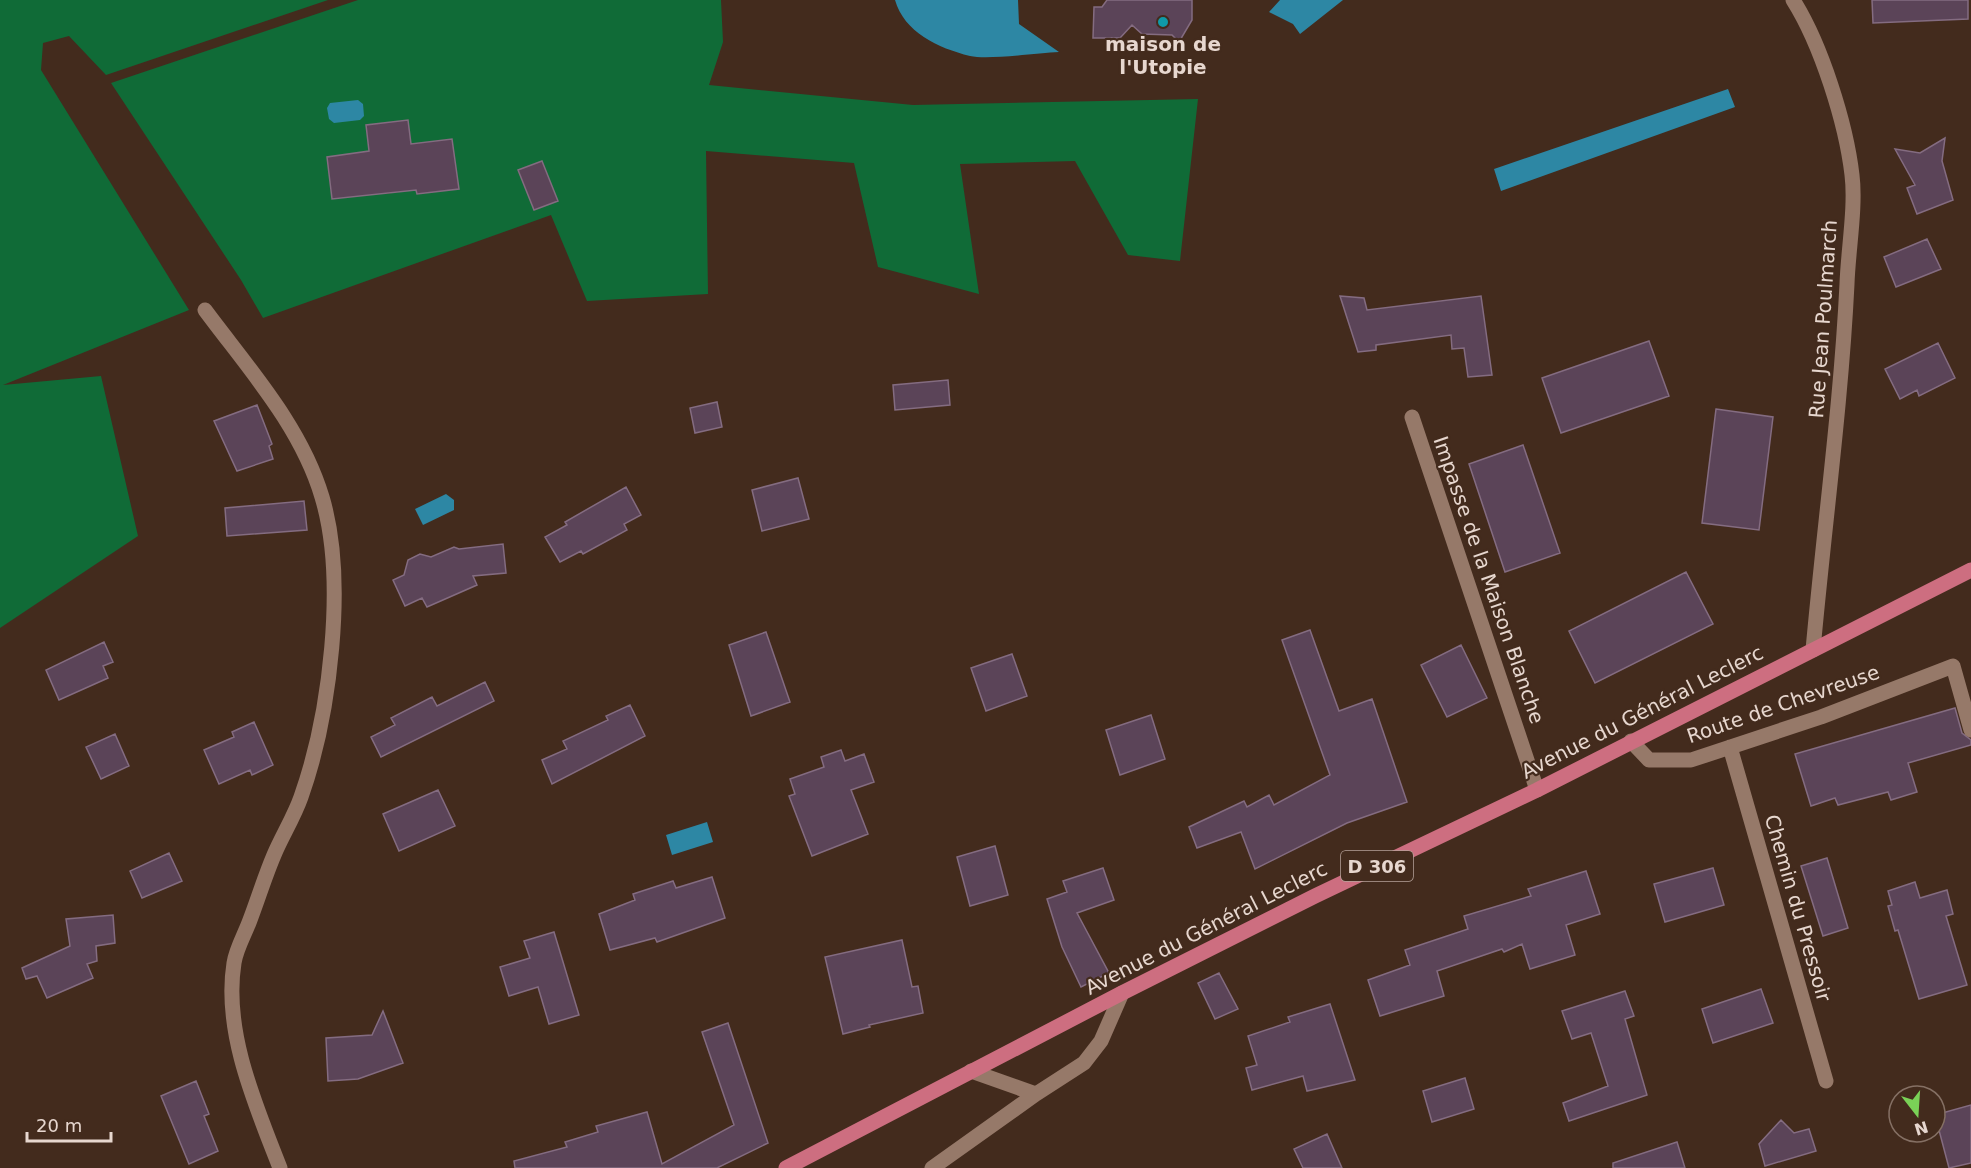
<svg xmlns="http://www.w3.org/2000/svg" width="1971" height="1168" font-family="'DejaVu Sans',sans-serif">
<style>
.green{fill:#106b37;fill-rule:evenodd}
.water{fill:#2d87a4}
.building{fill:#5b4458;stroke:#846c81;stroke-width:1.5}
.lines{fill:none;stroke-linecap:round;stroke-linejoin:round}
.minor{stroke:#967969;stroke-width:15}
.primary{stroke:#cd6e80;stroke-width:15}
.culture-dot{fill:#0f9aa8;stroke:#432b1d;stroke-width:2}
.labels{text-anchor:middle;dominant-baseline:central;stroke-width:4.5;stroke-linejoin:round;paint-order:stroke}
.shield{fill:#432b1d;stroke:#b6a39a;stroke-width:1.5}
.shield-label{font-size:18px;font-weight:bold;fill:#e7d7cf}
.poi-label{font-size:20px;font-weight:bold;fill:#e7d7cf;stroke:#432b1d}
.street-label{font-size:20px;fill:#e7d7cf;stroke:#432b1d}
</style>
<rect width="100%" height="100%" fill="#432b1d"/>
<!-- green -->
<path class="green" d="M 0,0 L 328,0 L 106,75 L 69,36 L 43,43 L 41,70 L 189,310 L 3,385 L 101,376 L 138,536 L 0,628 Z
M 358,0 L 721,0 L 723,42 L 709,85 L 913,105 L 1198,99 L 1180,261 L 1128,255 L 1075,161 L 960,164 L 979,294 L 878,267 L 854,163 L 706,151 L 708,294 L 587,301 L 551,215 L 263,318 L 241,280 L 111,83 ZM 407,120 L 411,144 L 452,139 L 459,189 L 417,194 L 414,178 L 405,191 L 385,194 L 384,182 L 332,199 L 327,157 L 369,151 L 366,125 ZM 531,165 L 547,205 L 535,210 L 518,170 Z"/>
<!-- water -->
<path class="water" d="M 895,0 L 1018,0 L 1019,24 L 1059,52 C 1037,53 988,60 970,56 C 938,48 904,32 895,0 Z
M 1280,0 L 1343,0 L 1300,34 L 1293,24 L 1269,12 Z
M 1728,89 L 1735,107 L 1501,191 L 1494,169 Z
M 358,100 L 363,104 L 364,116 L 360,120 L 334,123 L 329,119 L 327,108 L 330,103 Z
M 446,494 L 454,500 L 454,510 L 423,525 L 415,509 Z
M 707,822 L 713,842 L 672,855 L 666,835 Z"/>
<!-- building -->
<path class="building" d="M 1107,0 L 1192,0 L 1192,20 L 1179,42 L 1172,35 L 1142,34 L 1132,25 L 1120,38 L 1093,38 L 1094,7 L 1102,7 Z
M 1872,0 L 1968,0 L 1968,19 L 1873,23 Z
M 408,120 L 411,144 L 452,139 L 459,189 L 417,194 L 416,190 L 332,199 L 327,157 L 369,151 L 366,125 Z
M 1945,138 L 1942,161 L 1953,200 L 1917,214 L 1907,188 L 1915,185 L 1895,149 L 1920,153 Z
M 542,161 L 558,201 L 534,210 L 518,170 Z
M 1927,239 L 1941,269 L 1896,287 L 1884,257 Z
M 1340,296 L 1364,298 L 1367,310 L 1481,296 L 1492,375 L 1468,377 L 1464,348 L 1452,349 L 1451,335 L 1376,345 L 1376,350 L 1358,352 Z
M 1649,341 L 1669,396 L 1561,433 L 1542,378 Z
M 1938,343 L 1955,378 L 1919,396 L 1917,390 L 1900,399 L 1885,369 Z
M 948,380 L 950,405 L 895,410 L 893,385 Z
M 717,402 L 722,427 L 695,433 L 690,408 Z
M 257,405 L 272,444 L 269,446 L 273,459 L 237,471 L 214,421 Z
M 1716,409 L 1773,417 L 1759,530 L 1702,523 Z
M 1523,445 L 1560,553 L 1505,572 L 1469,464 Z
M 798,478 L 809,519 L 762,531 L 752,490 Z
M 626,487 L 641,515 L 624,524 L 627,530 L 583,554 L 581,551 L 560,562 L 545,537 L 567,525 L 565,522 Z
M 304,501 L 307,530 L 227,536 L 225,508 Z
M 503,544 L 506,573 L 473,576 L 477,585 L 427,607 L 422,598 L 405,606 L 393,580 L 404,575 L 408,560 L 420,554 L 431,557 L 454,547 L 459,549 Z
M 1686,572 L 1713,624 L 1595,683 L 1569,631 Z
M 1310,630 L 1339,711 L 1372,699 L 1407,802 L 1347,823 L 1255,869 L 1241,832 L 1197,848 L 1189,827 L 1244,801 L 1247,807 L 1269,795 L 1274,805 L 1330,775 L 1282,640 Z
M 766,632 L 790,702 L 751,716 L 729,645 Z
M 104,642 L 113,662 L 103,666 L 108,678 L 59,700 L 46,670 Z
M 1461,645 L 1487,698 L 1447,717 L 1421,665 Z
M 1012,654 L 1027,696 L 986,711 L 971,668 Z
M 485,682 L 494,701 L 381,757 L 371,737 L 395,725 L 391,718 L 432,697 L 437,706 Z
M 630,705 L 645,736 L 552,784 L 542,760 L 567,749 L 563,741 L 608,720 L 606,716 Z
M 1955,708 L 1962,733 L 1971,740 L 1971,745 L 1908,763 L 1917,792 L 1891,800 L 1888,792 L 1838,805 L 1835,798 L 1811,806 L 1795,754 Z
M 1151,715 L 1165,759 L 1120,775 L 1106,730 Z
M 254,722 L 273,765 L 252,775 L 250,770 L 219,784 L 204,750 L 234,737 L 232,732 Z
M 115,734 L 129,766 L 101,779 L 86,747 Z
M 841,750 L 845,761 L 864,754 L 874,782 L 851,790 L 868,834 L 812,856 L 789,796 L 795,794 L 790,779 L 824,767 L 821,757 Z
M 438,790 L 455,826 L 399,851 L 383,814 Z
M 995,846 L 1008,895 L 970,906 L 957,857 Z
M 169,853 L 182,881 L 142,898 L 130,871 Z
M 1827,858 L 1848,928 L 1823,936 L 1801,866 Z
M 1103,868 L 1114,900 L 1077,913 L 1109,973 L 1081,987 L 1062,947 L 1047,899 L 1067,892 L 1063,881 Z
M 1713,868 L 1724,905 L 1665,922 L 1654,884 Z
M 1586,871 L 1600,914 L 1566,925 L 1575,955 L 1530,969 L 1522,944 L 1504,952 L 1502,949 L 1437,971 L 1444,996 L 1380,1016 L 1368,980 L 1410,965 L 1405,950 L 1468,929 L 1464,916 L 1531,896 L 1528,889 Z
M 712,877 L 725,918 L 657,942 L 655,938 L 610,950 L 599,914 L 635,900 L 633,894 L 673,881 L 676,888 Z
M 1915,882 L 1920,898 L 1947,890 L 1953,914 L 1946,916 L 1967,985 L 1919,999 L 1898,930 L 1895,931 L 1888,906 L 1892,905 L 1888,891 Z
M 113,915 L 115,943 L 96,946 L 97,961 L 87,964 L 93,978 L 47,998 L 37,976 L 26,979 L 22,968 L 70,946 L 66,919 Z
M 554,932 L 579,1015 L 549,1024 L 538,987 L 509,996 L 500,967 L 530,958 L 524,941 Z
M 902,940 L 912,987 L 918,986 L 923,1013 L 869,1025 L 870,1027 L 843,1034 L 825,957 Z
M 1219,973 L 1238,1009 L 1215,1019 L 1198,983 Z
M 1761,989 L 1773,1023 L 1713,1043 L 1702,1009 Z
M 1625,991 L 1634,1016 L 1625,1019 L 1647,1095 L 1569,1121 L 1563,1103 L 1608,1086 L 1591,1033 L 1572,1039 L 1562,1011 Z
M 1330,1004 L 1355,1080 L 1307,1091 L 1303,1076 L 1252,1090 L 1246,1068 L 1257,1065 L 1248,1036 L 1290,1022 L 1288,1017 Z
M 383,1011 L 403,1063 L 358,1079 L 328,1081 L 326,1038 L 372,1035 Z
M 728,1023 L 768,1143 L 717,1168 L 515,1168 L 514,1161 L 567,1147 L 565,1142 L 598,1132 L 596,1126 L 647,1112 L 662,1164 L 734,1125 L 702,1032 Z
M 1465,1078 L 1474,1109 L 1432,1122 L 1423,1091 Z
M 196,1081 L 209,1114 L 204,1116 L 218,1151 L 189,1164 L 161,1096 Z
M 1971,1105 L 1971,1163 L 1949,1168 L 1935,1115 Z
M 1781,1120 L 1794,1133 L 1809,1129 L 1816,1151 L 1765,1166 L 1759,1144 Z
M 1327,1134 L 1342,1168 L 1303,1168 L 1294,1149 Z
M 1677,1142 L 1685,1168 L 1613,1168 L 1613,1163 Z"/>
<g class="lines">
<!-- minor -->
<path class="minor" d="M 1793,0 C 1821,44 1846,123 1852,175 C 1856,207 1848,251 1847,284 C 1841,406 1824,527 1813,650
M 205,310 C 248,368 301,426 322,497 C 347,580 330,715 301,797 C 294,817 282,836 274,855 C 265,876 258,899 250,920 C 245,934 236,949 234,963 C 223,1032 256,1106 280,1168
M 1412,417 L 1537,790
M 1631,741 L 1649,760 L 1691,760 L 1821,717 L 1953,666 L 1971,730
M 1730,747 L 1826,1081
M 971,1071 L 1036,1094 L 1084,1063 L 1101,1041 L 1122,993
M 932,1168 L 1036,1094"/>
<!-- primary -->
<path class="primary" d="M 786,1168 L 1122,993 L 1315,896 L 1537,790 L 1971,570"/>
</g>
<!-- markers -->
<circle class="culture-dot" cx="1163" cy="22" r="6"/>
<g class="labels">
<!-- shield labels -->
<rect class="shield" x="1341" y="851" width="72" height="30" rx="4.5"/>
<g class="shield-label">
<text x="1377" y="866">D 306</text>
</g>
<!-- poi labels -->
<g class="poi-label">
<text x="1163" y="44">maison de<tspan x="1163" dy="23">l'Utopie</tspan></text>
</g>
<!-- street labels -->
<g class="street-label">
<text transform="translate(1823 319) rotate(-86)">Rue Jean Poulmarch</text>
<text transform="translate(1489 580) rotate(71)">Impasse de la Maison Blanche</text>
<text transform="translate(1783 704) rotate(-19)">Route de Chevreuse</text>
<text transform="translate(1642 712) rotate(-27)">Avenue du Général Leclerc</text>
<text transform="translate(1798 908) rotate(74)">Chemin du Pressoir</text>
<text transform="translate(1206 928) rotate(-27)">Avenue du Général Leclerc</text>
</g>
</g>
<!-- north arrow -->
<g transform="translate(1917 1114) rotate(163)"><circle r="28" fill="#432b1d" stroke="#857064" stroke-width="1.5"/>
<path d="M0-4.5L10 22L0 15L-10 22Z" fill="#7ad157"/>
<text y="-9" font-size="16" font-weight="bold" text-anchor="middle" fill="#e7d7cf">N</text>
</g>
<!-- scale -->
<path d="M27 1132v9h84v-9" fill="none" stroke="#e7d7cf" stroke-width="3"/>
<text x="36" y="1132" font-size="18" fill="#e7d7cf" stroke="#432b1d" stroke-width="4.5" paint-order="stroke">20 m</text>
</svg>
